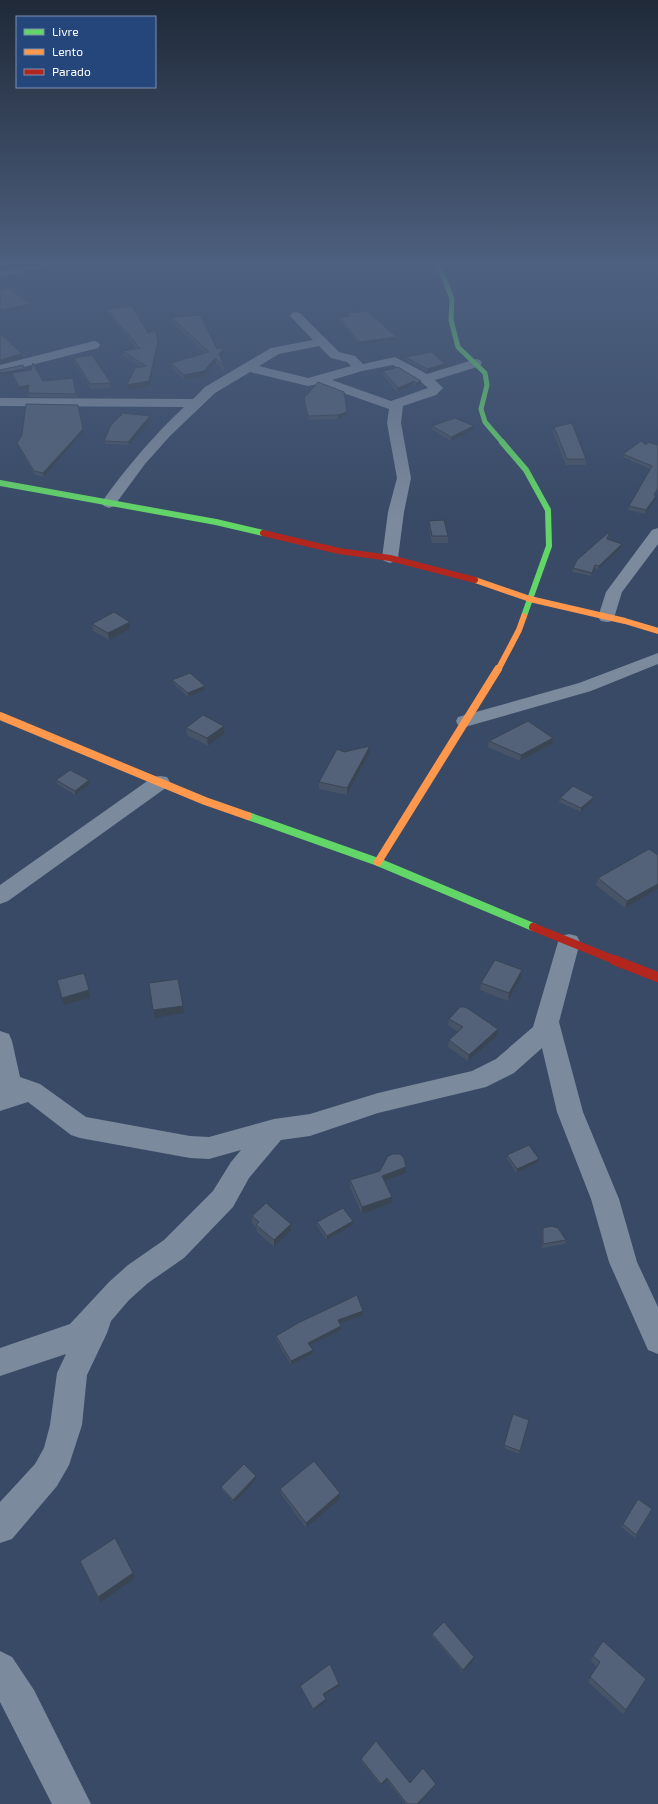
<svg xmlns="http://www.w3.org/2000/svg" width="658" height="1804" font-family="'Exo 2',sans-serif">
<style>
.lines{fill:none;stroke-linecap:round;stroke-linejoin:round}
.street{fill:#7c8a9d;fill-rule:evenodd}
.fast-far2{stroke:#63d668;stroke-width:5}
.fast-far1{stroke:#63d668;stroke-width:6}
.fast{stroke:#63d668;stroke-width:8}
.slow-far1{stroke:#ff974d;stroke-width:6}
.slow{stroke:#ff974d;stroke-width:8}
.jam-far2{stroke:#b3261e;stroke-width:6}
.jam-far1{stroke:#b3261e;stroke-width:8}
.jam{stroke:#b3261e;stroke-width:10}
.wall{fill:#475467}
.shaded-wall{fill:#3a4554}
.building{fill:#536278;stroke:#3a4554}
</style>
<rect width="100%" height="100%" fill="#384a66"/>
<g class="lines">
<!-- street -->
<path class="street" d="M 26,265 L 47,265 L 46,267 L 0,277 L 0,271 Z
M 296,312 L 300,313 L 339,352 L 355,356 L 363,364 L 395,357 L 427,374 L 476,359 L 480,360 L 482,363 L 480,366 L 435,380 L 443,388 L 436,395 L 403,406 L 401,423 L 411,478 L 404,512 L 398,558 L 396,561 L 390,563 L 384,561 L 382,558 L 388,512 L 397,478 L 387,423 L 389,409 L 318,384 L 308,386 L 250,372 L 215,393 L 170,436 L 145,464 L 114,506 L 109,508 L 104,506 L 101,503 C 126,468 153,436 184,407 L 0,406 L 0,398 L 193,399 L 205,387 L 271,348 L 313,340 L 290,316 L 292,313 ZM 319,346 L 331,358 L 347,362 L 351,366 L 308,378 L 259,366 L 279,354 ZM 393,365 L 421,382 L 428,388 L 391,401 L 332,380 L 362,371 Z
M 94,341 L 98,342 L 100,345 L 98,348 L 0,373 L 0,365 Z
M 658,528 L 658,544 L 622,592 L 613,621 L 607,622 L 601,621 L 598,617 L 606,592 L 652,530 Z
M 658,653 L 658,664 L 591,691 L 465,727 L 458,725 L 456,721 L 458,717 L 579,683 Z
M 160,776 L 167,777 L 170,782 L 167,787 L 8,901 L 0,904 L 0,885 L 153,777 Z
M 569,934 L 577,936 L 580,942 L 559,1022 L 583,1112 L 619,1199 L 637,1262 L 658,1307 L 658,1354 L 648,1350 L 609,1262 L 591,1199 L 557,1112 L 542,1048 L 514,1073 L 486,1087 L 378,1113 L 310,1136 L 281,1140 L 249,1178 L 233,1207 L 184,1258 L 148,1283 L 129,1300 L 111,1321 L 107,1333 L 87,1375 L 82,1425 L 69,1465 L 57,1486 L 12,1539 L 0,1543 L 0,1502 L 35,1464 L 44,1448 L 50,1425 L 57,1373 L 66,1354 L 0,1376 L 0,1348 L 70,1324 L 109,1282 L 128,1265 L 164,1240 L 213,1191 L 231,1162 L 241,1150 L 209,1159 L 190,1158 L 80,1138 L 71,1135 L 28,1102 L 0,1111 L 0,1031 L 9,1034 L 12,1041 L 20,1077 L 40,1084 L 86,1117 L 190,1136 L 209,1137 L 274,1119 L 310,1114 L 378,1093 L 472,1071 L 496,1059 L 533,1027 L 558,942 L 561,936 Z
M 0,1651 L 12,1657 L 34,1690 L 91,1804 L 52,1804 L 0,1702 Z"/>
<!-- fast-far2 -->
<path class="fast-far2" d="M 439,265 L 452,299 L 451,320 L 458,347 L 485,373 L 487,385 L 481,409 L 485,422 L 503,443"/>
<!-- fast-far1 -->
<path class="fast-far1" d="M 502,442 L 526,470 L 548,510 L 549,546 L 524,616
M 0,483 L 216,522 L 263,533"/>
<!-- fast -->
<path class="fast" d="M 248,816 L 378,862 L 533,927"/>
<!-- slow-far1 -->
<path class="slow-far1" d="M 475,580 L 530,599 L 625,621 L 658,631
M 498,670 L 519,630 L 524,616"/>
<!-- slow -->
<path class="slow" d="M 0,716 L 205,801 L 248,816
M 378,862 L 498,669"/>
<!-- jam-far2 -->
<path class="jam-far2" d="M 263,533 L 339,551 L 390,558 L 475,580"/>
<!-- jam-far1 -->
<path class="jam-far1" d="M 533,927 L 617,961"/>
<!-- jam -->
<path class="jam" d="M 614,960 L 658,977"/>
</g>
<!-- wall -->
<path class="wall" d="M 106,309 L 148,333 L 158,341 L 158,346 L 150,386 L 128,390 L 127,385 L 141,367 L 123,356 L 123,351 L 136,348 L 107,313 Z
M 347,313 L 396,340 L 359,345 L 339,320 L 339,317 L 347,316 Z
M 171,317 L 217,349 L 225,347 L 225,352 L 220,357 L 224,366 L 224,371 L 216,363 L 205,376 L 184,380 L 172,368 L 171,363 L 205,353 L 171,322 Z
M 405,357 L 445,364 L 445,367 L 427,372 L 405,360 Z
M 74,358 L 111,383 L 111,388 L 91,389 L 75,363 Z
M 23,365 L 24,371 L 43,381 L 73,378 L 77,397 L 28,397 L 28,389 L 19,390 L 12,375 L 0,377 L 0,370 Z
M 383,371 L 421,384 L 416,386 L 413,385 L 397,392 L 383,375 Z
M 304,398 L 347,412 L 347,415 L 338,419 L 308,420 L 304,402 Z
M 150,416 L 151,420 L 129,445 L 105,444 L 104,441 Z
M 432,426 L 474,429 L 451,441 L 431,429 Z
M 554,427 L 586,459 L 586,465 L 566,465 L 553,433 Z
M 83,432 L 44,477 L 35,475 L 18,446 L 17,443 Z
M 646,445 L 658,445 L 658,490 L 655,496 L 656,496 L 656,499 L 645,514 L 628,510 L 629,506 L 650,469 L 623,457 L 623,454 Z
M 429,521 L 448,536 L 448,543 L 432,543 L 429,528 Z
M 610,534 L 608,539 L 622,547 L 598,569 L 595,568 L 591,576 L 572,572 L 573,568 Z
M 130,622 L 130,629 L 109,640 L 93,631 L 92,624 Z
M 172,680 L 205,686 L 205,690 L 188,697 L 173,683 Z
M 224,726 L 225,733 L 208,746 L 187,735 L 186,728 Z
M 553,738 L 552,744 L 520,761 L 488,747 L 489,741 Z
M 370,752 L 347,795 L 319,789 L 319,782 Z
M 56,780 L 90,784 L 75,795 L 57,784 Z
M 594,797 L 593,801 L 581,812 L 559,802 L 560,798 Z
M 658,855 L 658,889 L 625,908 L 596,885 L 598,878 Z
M 522,970 L 521,978 L 508,1001 L 480,990 L 481,983 Z
M 449,1019 L 497,1036 L 468,1061 L 448,1047 L 449,1040 L 458,1032 L 448,1025 Z
M 507,1155 L 539,1159 L 539,1162 L 517,1173 L 507,1159 Z
M 380,1171 L 406,1173 L 385,1181 L 392,1203 L 362,1214 L 350,1187 L 350,1180 Z
M 252,1216 L 291,1231 L 274,1247 L 257,1232 L 256,1227 L 252,1223 Z
M 317,1222 L 353,1225 L 327,1240 L 317,1226 Z
M 543,1228 L 566,1240 L 565,1244 L 542,1248 L 542,1231 Z
M 363,1311 L 363,1315 L 340,1323 L 341,1326 L 341,1330 L 310,1345 L 313,1354 L 291,1365 L 276,1339 L 276,1336 Z
M 513,1414 L 529,1420 L 519,1454 L 504,1448 Z
M 256,1480 L 234,1503 L 222,1490 L 221,1487 Z
M 280,1489 L 340,1493 L 340,1499 L 306,1528 L 281,1494 Z
M 651,1512 L 635,1538 L 621,1527 L 623,1524 Z
M 80,1561 L 133,1573 L 135,1578 L 100,1603 Z
M 432,1634 L 474,1657 L 474,1660 L 463,1672 L 432,1636 Z
M 593,1656 L 646,1679 L 623,1714 L 588,1682 L 597,1667 L 591,1661 Z
M 300,1686 L 339,1687 L 324,1696 L 326,1699 L 326,1702 L 313,1711 L 301,1688 Z
M 361,1759 L 410,1783 L 436,1784 L 435,1786 L 419,1804 L 405,1804 L 387,1780 L 381,1786 L 361,1761 Z"/>
<!-- shaded-wall -->
<path class="shaded-wall" d="M 30,304 L 31,307 L 0,313 L 0,310 Z
M 396,337 L 396,340 L 359,345 L 359,342 Z
M 158,341 L 158,346 L 150,386 L 128,390 L 127,385 L 149,381 Z
M 225,347 L 225,352 L 219,359 L 219,354 Z
M 21,354 L 22,358 L 0,364 L 0,360 Z
M 215,358 L 216,363 L 205,376 L 184,380 L 184,375 Z
M 445,364 L 445,367 L 427,372 L 427,369 Z
M 24,369 L 24,372 L 12,373 L 12,375 L 0,377 L 0,373 Z
M 414,381 L 413,385 L 397,392 L 398,388 Z
M 421,381 L 421,384 L 416,386 L 416,383 Z
M 29,385 L 29,389 L 19,390 L 19,387 Z
M 347,412 L 347,415 L 338,419 L 338,415 Z
M 150,416 L 151,420 L 129,445 L 128,442 Z
M 474,426 L 474,429 L 451,441 L 451,437 Z
M 83,429 L 83,432 L 44,477 L 43,473 Z
M 656,496 L 656,499 L 645,514 L 646,510 Z
M 622,544 L 622,547 L 598,569 L 599,566 Z
M 595,565 L 595,568 L 591,576 L 592,573 Z
M 130,622 L 130,629 L 109,640 L 108,633 Z
M 205,686 L 205,690 L 188,697 L 188,693 Z
M 224,726 L 225,733 L 208,746 L 207,738 Z
M 553,738 L 552,744 L 520,761 L 521,755 Z
M 370,746 L 370,752 L 347,795 L 347,788 Z
M 89,780 L 90,784 L 75,795 L 75,791 Z
M 594,797 L 593,801 L 581,812 L 581,808 Z
M 658,884 L 658,889 L 625,908 L 627,901 Z
M 522,970 L 521,978 L 508,1001 L 509,993 Z
M 89,990 L 90,998 L 64,1005 L 62,998 Z
M 183,1006 L 184,1013 L 155,1018 L 153,1010 Z
M 498,1029 L 497,1036 L 468,1061 L 469,1055 Z
M 539,1159 L 539,1162 L 517,1173 L 517,1169 Z
M 406,1167 L 406,1173 L 382,1182 L 382,1176 Z
M 392,1197 L 392,1203 L 362,1214 L 362,1207 Z
M 353,1221 L 353,1225 L 327,1240 L 327,1236 Z
M 291,1224 L 291,1231 L 274,1247 L 274,1240 Z
M 363,1311 L 363,1315 L 338,1324 L 338,1320 Z
M 341,1326 L 341,1330 L 308,1346 L 308,1343 Z
M 313,1350 L 313,1354 L 291,1365 L 291,1361 Z
M 256,1476 L 256,1480 L 234,1503 L 233,1500 Z
M 340,1493 L 340,1499 L 306,1528 L 306,1523 Z
M 133,1573 L 135,1578 L 100,1603 L 98,1597 Z
M 474,1657 L 474,1660 L 463,1672 L 463,1670 Z
M 339,1684 L 339,1687 L 323,1696 L 323,1694 Z
M 326,1699 L 326,1702 L 313,1711 L 313,1709 Z
M 387,1778 L 387,1780 L 381,1786 L 381,1784 Z
M 436,1784 L 435,1786 L 419,1804 L 417,1804 Z"/>
<!-- building -->
<path class="building" d="M 10,288 L 30,304 L 0,310 L 0,290 Z
M 132,306 L 148,333 L 155,330 L 158,341 L 149,381 L 127,385 L 135,368 L 146,366 L 123,351 L 140,348 L 106,309 Z
M 368,311 L 396,337 L 359,342 L 339,317 L 350,316 L 347,313 Z
M 200,315 L 217,349 L 225,347 L 219,354 L 224,366 L 215,358 L 204,371 L 184,375 L 171,363 L 209,352 L 171,317 Z
M 0,333 L 21,353 L 21,354 L 0,360 Z
M 432,352 L 445,364 L 427,369 L 405,357 Z
M 92,355 L 111,383 L 90,384 L 74,358 Z
M 33,363 L 43,381 L 73,378 L 76,394 L 28,393 L 29,385 L 19,387 L 12,373 L 31,370 Z
M 23,365 L 24,369 L 0,373 L 0,370 Z
M 398,367 L 421,381 L 416,383 L 414,381 L 398,388 L 383,371 Z
M 318,382 L 344,392 L 347,412 L 338,415 L 308,416 L 304,398 Z
M 26,404 L 78,405 L 83,429 L 43,473 L 34,471 L 17,443 L 22,435 Z
M 123,413 L 150,416 L 128,442 L 104,441 L 111,425 Z
M 455,418 L 474,426 L 451,437 L 432,426 Z
M 572,423 L 586,459 L 567,459 L 554,427 Z
M 641,441 L 646,445 L 648,442 L 658,445 L 658,488 L 654,495 L 656,496 L 646,510 L 629,506 L 652,466 L 623,454 Z
M 444,520 L 448,536 L 432,536 L 429,521 Z
M 610,531 L 607,539 L 622,544 L 599,566 L 595,565 L 592,573 L 573,568 L 577,560 Z
M 114,612 L 130,622 L 108,633 L 92,624 Z
M 190,673 L 205,686 L 188,693 L 172,680 Z
M 203,715 L 224,726 L 207,738 L 186,728 Z
M 528,721 L 553,738 L 521,755 L 489,741 Z
M 370,746 L 347,788 L 319,782 L 337,749 L 344,752 Z
M 70,770 L 89,780 L 75,791 L 56,780 Z
M 573,786 L 594,797 L 581,808 L 560,798 Z
M 649,849 L 658,855 L 658,884 L 627,901 L 598,878 Z
M 495,960 L 522,970 L 509,993 L 481,983 Z
M 84,973 L 89,990 L 62,998 L 57,980 Z
M 178,979 L 183,1006 L 153,1010 L 149,983 Z
M 460,1007 L 465,1007 L 470,1010 L 498,1029 L 469,1055 L 449,1040 L 463,1027 L 449,1019 Z
M 529,1145 L 539,1159 L 517,1169 L 507,1155 Z
M 393,1154 L 400,1154 L 404,1158 L 406,1167 L 382,1176 L 392,1197 L 362,1207 L 350,1180 L 380,1171 L 388,1156 Z
M 266,1203 L 291,1224 L 274,1240 L 256,1225 L 259,1222 L 252,1216 Z
M 343,1208 L 353,1221 L 327,1236 L 317,1222 Z
M 552,1226 L 558,1228 L 566,1240 L 543,1244 L 543,1228 Z
M 357,1295 L 363,1311 L 338,1320 L 341,1326 L 308,1343 L 313,1350 L 291,1361 L 276,1336 L 298,1323 Z
M 513,1414 L 529,1420 L 520,1451 L 504,1445 Z
M 314,1461 L 340,1493 L 306,1523 L 280,1489 Z
M 244,1464 L 256,1476 L 233,1500 L 221,1487 Z
M 638,1499 L 652,1509 L 636,1535 L 623,1524 Z
M 115,1538 L 133,1573 L 98,1597 L 80,1561 Z
M 444,1622 L 474,1657 L 463,1670 L 432,1634 Z
M 603,1641 L 646,1679 L 626,1710 L 590,1677 L 600,1662 L 593,1656 Z
M 330,1664 L 339,1684 L 323,1694 L 326,1699 L 313,1709 L 300,1686 Z
M 376,1741 L 410,1783 L 423,1768 L 436,1784 L 417,1804 L 407,1804 L 387,1778 L 381,1784 L 361,1759 Z"/>
<!-- sky -->
<linearGradient id="sky" x2="0" y2="1"><stop stop-color="#1f2938"/><stop offset="0.51" stop-color="#4d607f"/><stop offset="1" stop-color="#4d607f" stop-opacity="0"/></linearGradient>
<rect width="658" height="518" fill="url(#sky)"/>
<!-- legend -->
<rect x="16" y="16" width="140" height="72" fill="#24467a" stroke="#7c90af"/>
<rect x="24" y="29" width="20" height="6" fill="#63d668" stroke="#7c90af"/>
<text x="52" y="36" font-size="12" fill="#ffffff">Livre</text>
<rect x="24" y="49" width="20" height="6" fill="#ff974d" stroke="#7c90af"/>
<text x="52" y="56" font-size="12" fill="#ffffff">Lento</text>
<rect x="24" y="69" width="20" height="6" fill="#b3261e" stroke="#7c90af"/>
<text x="52" y="76" font-size="12" fill="#ffffff">Parado</text>
</svg>
